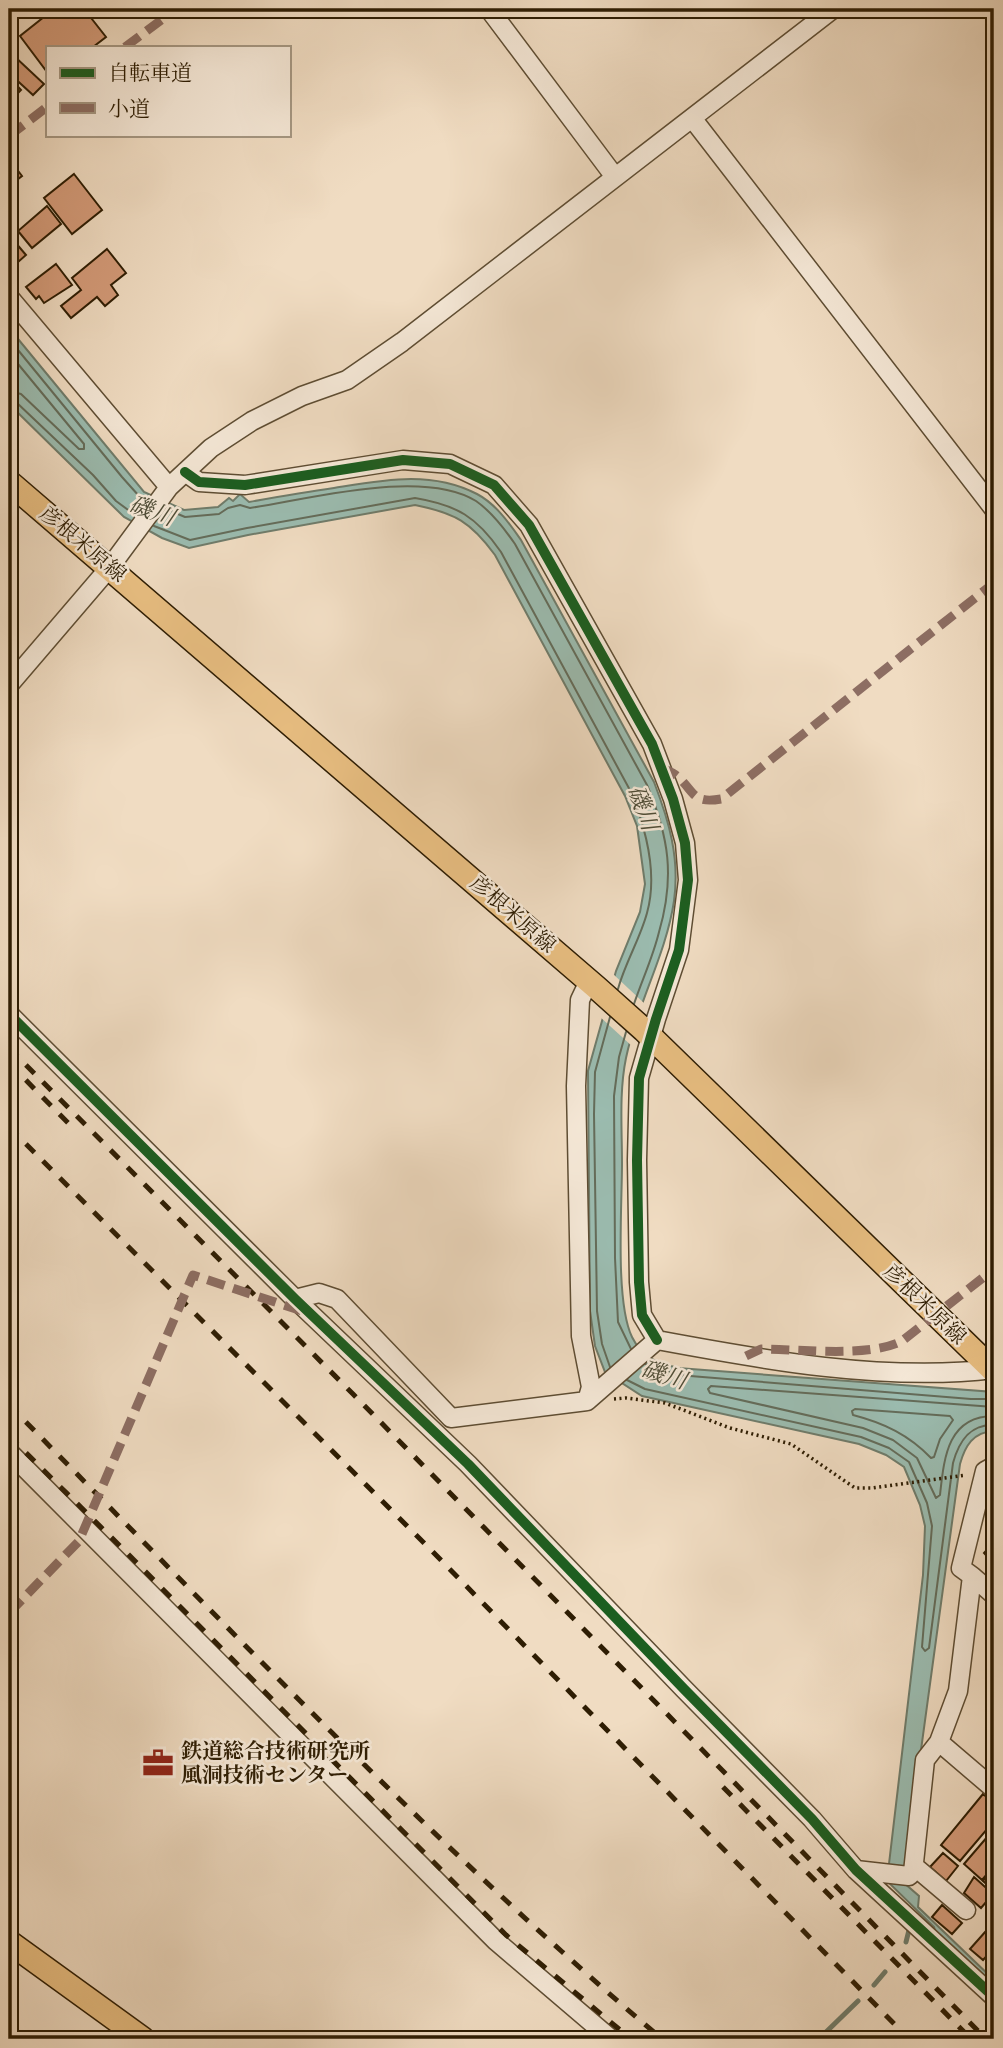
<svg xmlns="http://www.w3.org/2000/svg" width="1003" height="2048" font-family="'IM FELL French Canon','Noto Serif JP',serif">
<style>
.water{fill:#9bbcb0;stroke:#6f7c6b;stroke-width:2}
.pier{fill:#f0dcc2}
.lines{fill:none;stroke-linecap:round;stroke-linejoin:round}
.shore{stroke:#646c5a;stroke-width:2}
.stream{stroke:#6f7c6b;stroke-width:5}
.building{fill:#d39a78;stroke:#2e1d03;stroke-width:2}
.minor-casing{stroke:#5e4d33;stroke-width:21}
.major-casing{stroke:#2e1d03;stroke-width:26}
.path{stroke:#2e1d03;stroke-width:3.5;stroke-dasharray:2 3.5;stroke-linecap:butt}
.minor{stroke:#f5e8d7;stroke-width:18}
.major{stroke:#e8be81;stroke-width:23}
.rail{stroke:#2e1d03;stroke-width:5;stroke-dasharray:12 12;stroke-linecap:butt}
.quiet{stroke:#8d6e63;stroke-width:9;stroke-dasharray:18 9;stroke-linecap:butt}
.cycleway-casing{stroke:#f5e8d7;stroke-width:15}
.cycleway{stroke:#1b5e20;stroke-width:10}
.labels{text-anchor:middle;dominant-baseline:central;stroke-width:5;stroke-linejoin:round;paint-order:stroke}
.street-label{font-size:21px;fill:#2e1d03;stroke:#f5e8d7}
.poi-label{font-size:21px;font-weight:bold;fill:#2e1d03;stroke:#f5e8d7;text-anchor:start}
.water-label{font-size:23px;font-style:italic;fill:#4f4d37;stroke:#f5e8d7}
</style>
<rect width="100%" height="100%" fill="#f0dcc2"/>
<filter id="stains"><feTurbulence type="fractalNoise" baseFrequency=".00286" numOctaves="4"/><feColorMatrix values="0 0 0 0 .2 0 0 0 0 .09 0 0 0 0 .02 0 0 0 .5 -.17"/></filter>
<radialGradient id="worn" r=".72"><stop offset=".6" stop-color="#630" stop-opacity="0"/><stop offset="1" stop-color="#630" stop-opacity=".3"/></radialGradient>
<!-- water -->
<path class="water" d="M 9,328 L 144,492 L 184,510 L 218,507 L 229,498 L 233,501 L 240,494 L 249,502 C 277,497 306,492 334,488 C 383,480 431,470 477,494 C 496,504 509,523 521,540 L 654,782 C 669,821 680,858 674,901 C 666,955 637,1004 626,1058 C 619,1092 622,1128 622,1164 C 622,1206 615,1302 632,1337 C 643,1359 656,1362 678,1368 L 994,1392 L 994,1431 C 973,1432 965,1446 960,1464 L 903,1882 L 919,1896 L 918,1907 L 994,1980 L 994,1989 L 936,1934 L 934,1927 L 887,1881 L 923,1575 L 925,1526 L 920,1505 L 904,1467 L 886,1455 L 859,1444 L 642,1396 L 605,1372 L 595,1346 L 590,1311 L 588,1071 L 616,971 L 640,912 L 645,884 L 637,826 L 625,796 L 495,555 C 471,522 455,513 415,505 L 248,535 L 189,548 L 162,538 L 124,517 L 9,404 Z"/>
<!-- pier -->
<path class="pier" d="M 612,973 L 645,1004 L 633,1047 L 599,1016 Z"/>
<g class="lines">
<!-- shore -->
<path class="shore" d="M 9,339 L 122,477 L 139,496 L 146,500
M 9,353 L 84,444 L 84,449 L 79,449 L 21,394 L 9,391
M 9,400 L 16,402 L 93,475 L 116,501 L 135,515
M 166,509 L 185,517 L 219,514 L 228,508 L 240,505 L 250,508 C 310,499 423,468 476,501 C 492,512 504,528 515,544 L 647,785 C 669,837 675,877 659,932 C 653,957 642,980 634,1004
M 154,526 L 190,540 L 247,528 L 415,498 C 457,505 477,517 501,552 L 631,792 C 646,829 658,874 647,913 C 640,939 625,963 618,989
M 610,1017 L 595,1072 L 594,1114 L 597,1311 L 602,1344 L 610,1367
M 626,1032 L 619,1057 L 614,1096 L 615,1258 L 618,1322 L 631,1349
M 645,1364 L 678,1375 L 971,1399 L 994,1399
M 627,1380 L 645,1389 L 861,1437 L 889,1448 L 909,1462 L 927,1503 L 932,1526 L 922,1647 L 925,1651 L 929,1648 L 953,1463 C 959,1441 970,1424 994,1425
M 994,1407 L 711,1386 L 708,1389 L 710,1393 L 863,1428 L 893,1440 L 917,1458 L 936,1498 L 940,1495 C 944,1459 947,1416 994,1416
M 855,1409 L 950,1416 L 953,1420 L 940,1439 L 934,1457 L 931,1458 C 909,1435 884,1423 853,1415 L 852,1411 Z"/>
<!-- stream -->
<path class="stream" d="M 906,1942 L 909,1930
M 874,1985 L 885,1972
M 824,2034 L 858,2001"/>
</g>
<!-- building -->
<path class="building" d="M 54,9 L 84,9 L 106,37 L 93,47 L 47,47 L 47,72 L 20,36 Z
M 13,55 L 44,84 L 33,95 L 10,74 L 12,72 L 9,69 L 9,60 Z
M 9,77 L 21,90 L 9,102 Z
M 9,159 L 22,176 L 13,183 L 17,188 L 9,195 Z
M 74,174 L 102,210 L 72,234 L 44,198 Z
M 47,206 L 61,224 L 32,248 L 18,231 Z
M 9,235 L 26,255 L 9,270 Z
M 107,249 L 126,273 L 111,285 L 118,295 L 105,306 L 97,297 L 71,318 L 61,306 L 81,290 L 72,278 Z
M 56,264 L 72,285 L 44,303 L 39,296 L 36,299 L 26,287 Z
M 994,1542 L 994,1564 L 984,1553 Z
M 994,1631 L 994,1658 L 987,1651 L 994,1643 L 988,1637 Z
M 983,1794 L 994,1803 L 994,1821 L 960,1861 L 941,1845 Z
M 994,1829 L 994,1866 L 982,1880 L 964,1864 Z
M 943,1853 L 958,1866 L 946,1881 L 930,1867 Z
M 990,1872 L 994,1876 L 994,1880 L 989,1886 L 983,1881 Z
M 974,1877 L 993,1894 L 981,1908 L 964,1893 Z
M 942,1905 L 962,1923 L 952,1934 L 932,1917 Z
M 986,1931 L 994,1938 L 994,1948 L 983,1960 L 970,1949 Z"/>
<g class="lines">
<defs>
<path id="minor" d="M 489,9 L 615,177
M 692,118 L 994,509
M 9,297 L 169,487
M 185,472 L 199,482 L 245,485 L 403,460 L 450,464 L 494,485 L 529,525 L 652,744 L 673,799 L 685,843 L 688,880 L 679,950 L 656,1019 L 639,1078 L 637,1160 L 639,1282 L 642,1315 L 657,1340
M 9,685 L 110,567 L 169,487 L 211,448 L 252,421 L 302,396 L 347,380 L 402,342 L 833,9
M 9,1014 L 295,1299 L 468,1464 L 684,1689 L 812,1819 L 856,1870 L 994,1997
M 295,1299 L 319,1293 L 337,1299 L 451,1418 L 587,1401 L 657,1340 C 764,1360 884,1382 994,1369
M 587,1401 L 591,1387 L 581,1336 L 576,1086 L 580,1000 L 589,981
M 9,1452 L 496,1941 L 611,2039
M 972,1576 L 994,1595
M 939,1742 L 994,1789
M 914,1866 L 966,1910
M 856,1870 L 909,1876 L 913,1872 L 925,1760 L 939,1742 L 958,1691 L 972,1576 L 961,1568 L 985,1471 L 994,1466"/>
<path id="major" d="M 9,482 L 597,988 L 644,1030 L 994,1371
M 9,1942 L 143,2039"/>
</defs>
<!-- minor casing -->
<use href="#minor" class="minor-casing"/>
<!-- major casing -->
<use href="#major" class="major-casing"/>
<!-- path -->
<path class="path" d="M 614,1399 L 626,1398 L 665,1403 L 730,1428 L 791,1444 L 855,1488 L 872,1488 L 966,1475"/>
<!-- minor -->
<use href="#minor" class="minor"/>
<!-- major -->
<use href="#major" class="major"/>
<!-- rail -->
<path class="rail" d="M 9,1048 L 353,1394 L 986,2039
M 9,1063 L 72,1127
M 9,1127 L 433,1552 L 909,2039
M 9,1405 C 222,1620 430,1843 662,2039
M 9,1436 L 119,1545 L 506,1935 L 631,2039
M 723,1787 L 971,2039"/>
<!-- quiet -->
<path class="quiet" d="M 125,47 L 176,9
M 9,136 L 47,107
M 661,767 C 666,770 672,772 677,776 C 695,792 692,804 721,799 L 994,583
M 746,1356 L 761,1349 C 800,1349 869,1358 902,1341 L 994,1269
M 9,1613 L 79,1541 L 193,1275 L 302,1311"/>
<defs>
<path id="cycleway" d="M 185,472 L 199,482 L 245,485 L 403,460 L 450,464 L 494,485 L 529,525 L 652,744 L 673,799 L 685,843 L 688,880 L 679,950 L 656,1019 L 639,1078 L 637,1160 L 639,1282 L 642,1315 L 657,1340
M 9,1014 L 295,1299 L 468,1464 L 684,1689 L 812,1819 L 856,1870 L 994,1997"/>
</defs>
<!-- cycleway casing -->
<use href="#cycleway" class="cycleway-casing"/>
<!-- cycleway -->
<use href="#cycleway" class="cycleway"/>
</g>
<!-- icons -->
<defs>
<symbol id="office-bare" viewBox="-9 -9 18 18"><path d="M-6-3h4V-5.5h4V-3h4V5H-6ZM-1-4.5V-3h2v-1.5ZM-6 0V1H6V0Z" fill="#8f2418" stroke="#f5e8d7" stroke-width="2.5" paint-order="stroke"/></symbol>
</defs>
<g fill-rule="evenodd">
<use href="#office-bare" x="136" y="1741" width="44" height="44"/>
</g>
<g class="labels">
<!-- street labels -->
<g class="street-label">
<text transform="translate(83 544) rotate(40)">彦根米原線</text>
<text transform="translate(513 914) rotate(41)">彦根米原線</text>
<text transform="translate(925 1304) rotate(44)">彦根米原線</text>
</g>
<!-- poi labels -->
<g class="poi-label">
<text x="181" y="1751">鉄道総合技術研究所<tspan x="181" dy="24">風洞技術センター</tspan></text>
</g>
<!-- water labels -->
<g class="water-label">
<text transform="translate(152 511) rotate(20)">磯川</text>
<text transform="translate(643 808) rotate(70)">磯川</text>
<text transform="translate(664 1375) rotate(17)">磯川</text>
</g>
</g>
<!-- margin -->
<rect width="1003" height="2048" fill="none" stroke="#f0dcc2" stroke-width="35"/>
<rect x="10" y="10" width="982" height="2027" fill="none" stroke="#2e1d03" stroke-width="3.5"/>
<rect x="18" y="18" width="968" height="2013" fill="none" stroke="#2e1d03" stroke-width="2"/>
<!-- legend -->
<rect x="46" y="46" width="245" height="91" fill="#f5e8d7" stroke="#a59782" stroke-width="2"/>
<rect x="60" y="68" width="35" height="10" fill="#1b5e20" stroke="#a59782" stroke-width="2"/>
<text x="108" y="80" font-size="21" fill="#2e1d03">自転車道</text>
<rect x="60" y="103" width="35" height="10" fill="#8d6e63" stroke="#a59782" stroke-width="2"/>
<text x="108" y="116" font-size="21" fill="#2e1d03">小道</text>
<rect width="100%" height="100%" filter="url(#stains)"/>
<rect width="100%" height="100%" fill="url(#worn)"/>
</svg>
